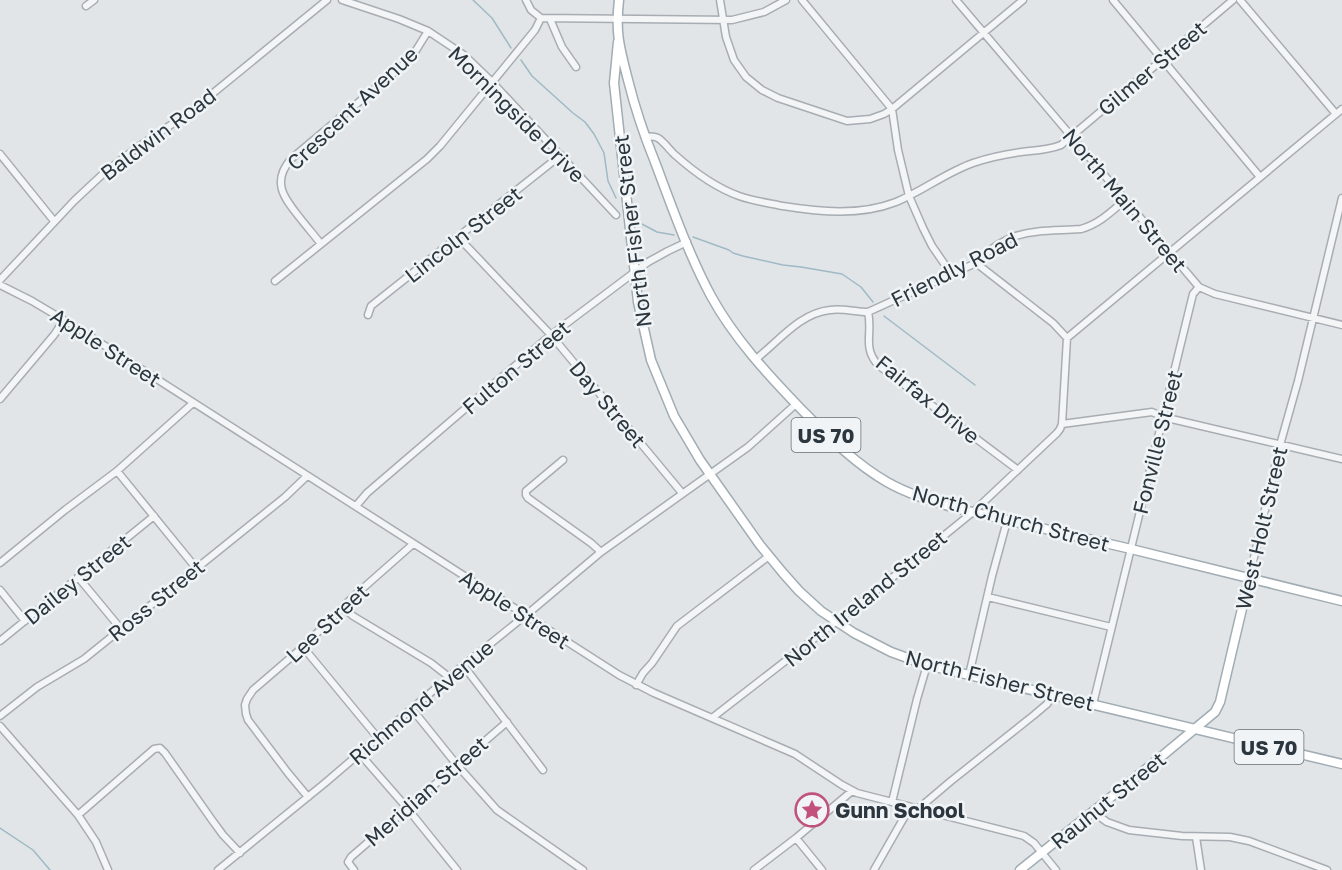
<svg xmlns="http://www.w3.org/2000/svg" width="1342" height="870" font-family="'Golos Text',sans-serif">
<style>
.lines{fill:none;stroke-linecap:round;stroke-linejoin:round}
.stream{stroke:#9fb9c5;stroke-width:1.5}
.minor-casing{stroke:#a7adb2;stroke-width:9}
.major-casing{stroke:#a1acb3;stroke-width:11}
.minor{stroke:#f3f5f7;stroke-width:6}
.major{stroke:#fff;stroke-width:8}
.labels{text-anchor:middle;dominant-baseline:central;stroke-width:5;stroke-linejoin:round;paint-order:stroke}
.shield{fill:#f0f4f6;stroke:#666f75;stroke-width:1.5}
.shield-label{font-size:20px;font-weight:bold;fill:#2b363e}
.street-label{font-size:21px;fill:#2b363e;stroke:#f0f4f6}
.poi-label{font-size:21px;font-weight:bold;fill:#2b363e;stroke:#f0f4f6;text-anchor:start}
</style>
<rect width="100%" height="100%" fill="#e1e5e8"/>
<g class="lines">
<!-- stream -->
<path class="stream" d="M 473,0 L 492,18 L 511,48
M 521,60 L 532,76 L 573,113 L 585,122 L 594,134 L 604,153 L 608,181 L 616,198
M 640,223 L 657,232 L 674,235
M 693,237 L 729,250 L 733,253 L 743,256 L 783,265 L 801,267 L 842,274 L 861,287 L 873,302
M 884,316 L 975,385
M 0,828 L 33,850 L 50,870"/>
<defs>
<path id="minor" d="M 342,0 L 399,19 L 428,31 L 464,55 L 492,82 L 616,215
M 526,0 L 531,10 L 541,18
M 720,0 L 726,37 L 734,60 L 746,77 L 762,90 L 778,98 L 847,121 L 870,119 L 884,114 L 892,109 L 1023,0
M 802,0 L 892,109 L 898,150 L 909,196 L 923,228 L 932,246 L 952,275
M 956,0 L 1199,287 L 1215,294 L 1342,325
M 1113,0 L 1260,177
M 1240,0 L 1336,114
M 86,6 L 94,0
M 541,18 L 732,20 L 764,12 L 786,0
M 550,19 L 562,47 L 576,67
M 645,137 C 650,136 654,136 658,138 C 664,142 669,149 674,154 C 694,172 714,187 739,196 C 753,201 768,203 783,206 C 820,212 860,216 896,202 C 923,191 945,173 973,163 C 991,157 1011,153 1030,151 C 1042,150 1051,149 1061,145 L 1233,0
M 0,154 L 54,221
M 459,238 L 551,335 L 682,493
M 321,244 C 314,235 307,227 300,218 C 284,198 271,182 291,159 L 403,65 L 415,52 L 428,31
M 976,263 L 1053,323 L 1067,338
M 0,280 L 74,201 L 105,172 L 138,147 L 190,112 L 327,0
M 275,281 L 427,159 L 440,146 L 535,30 L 541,18
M 0,285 L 32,301 L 74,326 L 619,675 L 654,693 L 795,754 L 842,785 L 857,793 L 1024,836 L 1034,843 L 1056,870
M 868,312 C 873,333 862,347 878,365 L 1018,470
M 368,315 L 371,306 L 561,155
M 756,359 C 779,341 800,313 830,310 C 843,308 855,312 868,312 L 976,263 C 1010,227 1036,232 1081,229 C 1099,224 1111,212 1125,200
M 0,399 L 54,335 L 64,320
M 1062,424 L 1152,412 L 1163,417 L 1342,459
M 563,460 L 526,491 L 526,495 L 528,498 L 591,543 L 601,552
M 117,471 L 196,568
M 356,506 L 367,493 L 551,335 L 648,262 L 668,251 L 687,242
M 0,563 L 65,510 L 117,471 L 193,403
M 78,577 L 121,629
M 1249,579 L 1280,445 L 1298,381 L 1342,198
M 0,590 L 25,621
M 988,597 L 1111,627
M 343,607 L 353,616 L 431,663 L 449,677
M 0,641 L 154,516
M 303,647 L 378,738
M 463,665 L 543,770
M 969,675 L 992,576 L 1007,521
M 636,685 L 643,673 L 652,663 L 677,626 L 769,556
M 1093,704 L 1193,294 L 1199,287
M 412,709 L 457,765 L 497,810 L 583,870
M 0,716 L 37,687 L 84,659 L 285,497 L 307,476
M 712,718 L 882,586 L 973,512 L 1057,433 L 1060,429 L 1062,424 L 1067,338 L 1342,109
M 0,726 L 78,815 L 96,842 L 108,870
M 360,754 L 407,808 L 457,870
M 308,797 L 288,773 L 248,720 L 246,714 L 245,705 L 247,699 L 253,690 L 303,647 L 353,597 L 413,544
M 892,802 L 917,699 L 927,665
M 918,809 L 951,781 L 1034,715 L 1047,704 L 1053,695
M 1093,812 L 1107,822 L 1129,830 L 1182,836 L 1230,837 L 1249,841 L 1327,870
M 78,815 L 154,749 L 160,748 L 165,753 L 212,820 L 223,835 L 240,853
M 1196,837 L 1201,870
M 796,838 L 822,870
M 218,870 L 325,783 L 449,677 L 531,611 L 601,552 L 748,447 L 796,404
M 354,870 L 348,862 L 351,857 L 507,722
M 754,870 L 796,838 L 852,791
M 874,870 L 910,807"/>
<path id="major" d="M 619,0 C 615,33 620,49 628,80 C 635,108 644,135 655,162 C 672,207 688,253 711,296 C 734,338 768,375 801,409 C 828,436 854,463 887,482 C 908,494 932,501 955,508 L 1131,549 L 1342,601
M 618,42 L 614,83 L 638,302 L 651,360 L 674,416 L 700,460 L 760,545 L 783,573 L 799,591 L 821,611 L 854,633 L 891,652 L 927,665 L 1342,764
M 1020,870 L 1156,761 L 1215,712 L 1220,702 L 1249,579"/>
</defs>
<!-- minor casing -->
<use href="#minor" class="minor-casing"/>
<!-- major casing -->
<use href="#major" class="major-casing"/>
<!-- minor -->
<use href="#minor" class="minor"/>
<!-- major -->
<use href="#major" class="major"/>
</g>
<!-- icons -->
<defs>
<symbol id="sight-ring" viewBox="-11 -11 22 22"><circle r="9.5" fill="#f0f4f6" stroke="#c15279" stroke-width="1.5"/><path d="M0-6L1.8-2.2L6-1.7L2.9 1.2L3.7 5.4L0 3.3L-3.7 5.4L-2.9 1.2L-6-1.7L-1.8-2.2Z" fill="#c15279"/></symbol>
</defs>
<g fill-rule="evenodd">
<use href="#sight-ring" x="793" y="791" width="38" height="38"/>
</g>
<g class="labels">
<!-- shield labels -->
<g class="shield">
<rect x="791.5" y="418" width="69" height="34" rx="4.5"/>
<rect x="1234.5" y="730" width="69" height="34" rx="4.5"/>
</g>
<g class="shield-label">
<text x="826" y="435">US 70</text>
<text x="1269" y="747">US 70</text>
</g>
<!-- street labels -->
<g class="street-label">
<text transform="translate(1152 68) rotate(-40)">Gilmer Street</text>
<text transform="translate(352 108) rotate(-43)">Crescent Avenue</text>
<text transform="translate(517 114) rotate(45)">Morningside Drive</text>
<text transform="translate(158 134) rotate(-37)">Baldwin Road</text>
<text transform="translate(1125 200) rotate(50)">North Main Street</text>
<text transform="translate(632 231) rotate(-97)">North Fisher Street</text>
<text transform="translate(463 234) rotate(-38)">Lincoln Street</text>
<text transform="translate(954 269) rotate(-27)">Friendly Road</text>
<text transform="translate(106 347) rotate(33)">Apple Street</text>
<text transform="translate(516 367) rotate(-40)">Fulton Street</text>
<text transform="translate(928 399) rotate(39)">Fairfax Drive</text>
<text transform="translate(608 404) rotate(50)">Day Street</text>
<text transform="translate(1157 442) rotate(-76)">Fonville Street</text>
<text transform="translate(1011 518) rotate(15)">North Church Street</text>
<text transform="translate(1261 528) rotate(-77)">West Holt Street</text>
<text transform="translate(77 579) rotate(-39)">Dailey Street</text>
<text transform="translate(865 598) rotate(-39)">North Ireland Street</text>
<text transform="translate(156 600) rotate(-39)">Ross Street</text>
<text transform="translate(515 609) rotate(33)">Apple Street</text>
<text transform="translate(327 623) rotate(-43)">Lee Street</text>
<text transform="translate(1000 680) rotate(14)">North Fisher Street</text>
<text transform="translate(421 702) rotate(-40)">Richmond Avenue</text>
<text transform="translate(426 791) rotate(-41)">Meridian Street</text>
<text transform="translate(1108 800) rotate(-39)">Rauhut Street</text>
</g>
<!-- poi labels -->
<g class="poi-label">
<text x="835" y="810">Gunn School</text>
</g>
</g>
</svg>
